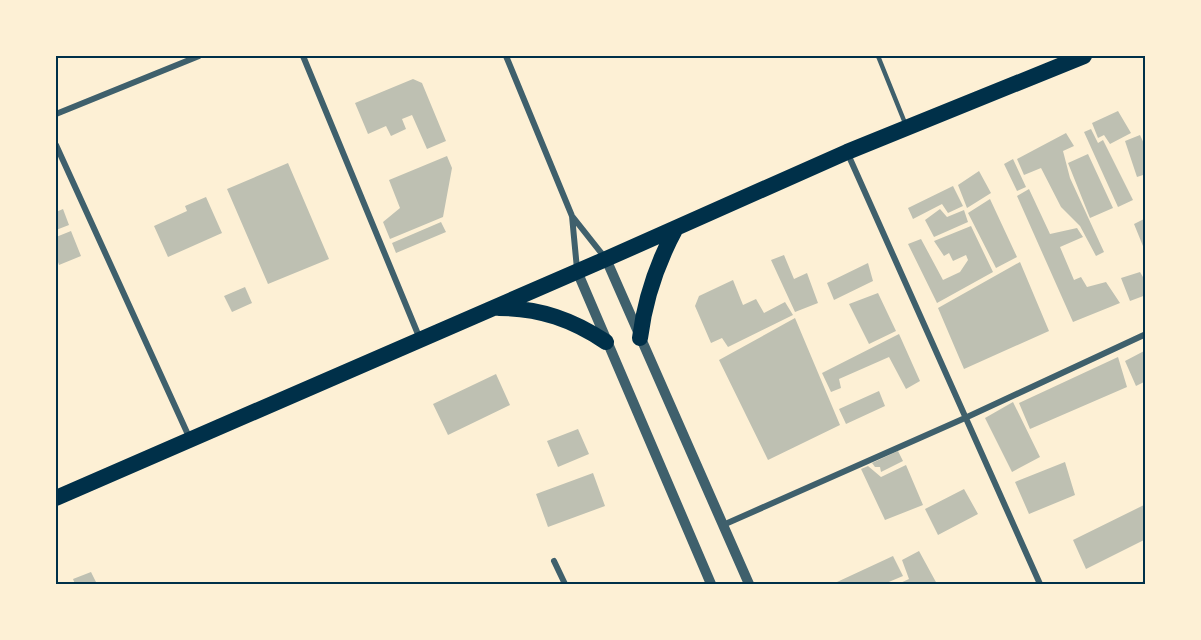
<svg xmlns="http://www.w3.org/2000/svg" width="1201" height="640" font-family="'Source Serif 4',serif">
<style>
.building{fill:#bec0b2}
.lines{fill:none;stroke-linecap:round;stroke-linejoin:round}
.service{stroke:#3f606c;stroke-width:4.5}
.minor{stroke:#3f606c;stroke-width:6}
.tertiary{stroke:#3f606c;stroke-width:10}
.trunk{stroke:#003049;stroke-width:16}
.neatline{fill:none;stroke:#003049;stroke-width:2}
</style>
<rect width="100%" height="100%" fill="#fdf0d5"/>
<!-- building -->
<path class="building" d="M 413,79 L 422,83 L 446,141 L 427,149 L 412,115 L 402,119 L 406,129 L 391,136 L 386,126 L 368,134 L 355,103 Z
M 1118,111 L 1131,133 L 1110,144 L 1104,135 L 1098,138 L 1092,123 Z
M 1091,129 L 1098,143 L 1103,140 L 1133,200 L 1118,207 L 1084,132 Z
M 1066,133 L 1074,146 L 1063,151 L 1070,178 L 1104,252 L 1096,256 L 1080,226 L 1061,207 L 1041,168 L 1024,175 L 1017,159 Z
M 1140,135 L 1146,148 L 1146,174 L 1137,177 L 1125,141 Z
M 1088,154 L 1113,208 L 1090,218 L 1068,163 Z
M 447,156 L 452,168 L 443,217 L 390,239 L 383,222 L 400,208 L 389,180 Z
M 1013,159 L 1026,187 L 1017,191 L 1004,164 Z
M 288,163 L 329,259 L 268,284 L 227,189 Z
M 979,171 L 991,193 L 967,208 L 958,185 Z
M 953,186 L 963,206 L 948,213 L 942,204 L 913,219 L 908,208 Z
M 1029,189 L 1050,234 L 1077,228 L 1083,237 L 1060,247 L 1074,280 L 1081,277 L 1087,287 L 1106,282 L 1120,303 L 1073,322 L 1017,196 Z
M 206,197 L 222,233 L 168,257 L 154,226 L 187,211 L 185,206 Z
M 990,199 L 1017,257 L 996,268 L 968,213 Z
M 63,209 L 69,225 L 56,230 L 56,212 Z
M 940,209 L 947,217 L 964,210 L 968,222 L 934,237 L 925,220 Z
M 1146,218 L 1146,251 L 1145,251 L 1134,224 Z
M 441,222 L 446,232 L 396,253 L 392,243 Z
M 971,226 L 993,272 L 937,303 L 908,244 L 921,239 L 943,280 L 960,272 L 968,260 L 966,255 L 953,261 L 949,253 L 944,256 L 934,241 Z
M 71,231 L 81,256 L 59,265 L 56,256 L 56,237 Z
M 784,255 L 794,279 L 807,273 L 818,303 L 795,312 L 771,260 Z
M 1020,262 L 1049,331 L 964,369 L 938,308 Z
M 868,263 L 873,281 L 834,300 L 827,283 Z
M 1140,272 L 1146,282 L 1146,295 L 1130,301 L 1121,278 Z
M 733,280 L 743,305 L 756,299 L 764,313 L 785,302 L 793,315 L 728,347 L 722,338 L 711,343 L 695,306 L 699,296 Z
M 245,287 L 252,303 L 232,312 L 224,296 Z
M 878,293 L 896,331 L 869,344 L 849,304 Z
M 795,318 L 840,425 L 768,460 L 719,360 Z
M 899,334 L 920,381 L 906,389 L 889,357 L 839,379 L 841,388 L 831,392 L 822,373 Z
M 1146,350 L 1146,381 L 1136,386 L 1125,361 Z
M 1118,357 L 1127,387 L 1030,429 L 1019,403 Z
M 496,374 L 510,405 L 448,435 L 433,404 Z
M 879,391 L 885,406 L 846,424 L 839,409 Z
M 1013,402 L 1040,457 L 1012,472 L 985,418 Z
M 578,429 L 589,454 L 558,467 L 547,441 Z
M 898,451 L 903,461 L 881,472 L 880,467 L 875,467 L 872,463 Z
M 1065,462 L 1075,495 L 1029,514 L 1015,482 Z
M 906,465 L 923,505 L 885,520 L 861,469 L 868,466 L 881,477 Z
M 593,473 L 605,506 L 548,527 L 536,494 Z
M 964,489 L 978,514 L 938,535 L 925,509 Z
M 1146,504 L 1146,539 L 1086,569 L 1073,540 Z
M 919,551 L 937,584 L 898,584 L 909,579 L 902,560 Z
M 893,556 L 903,576 L 884,584 L 838,584 L 837,582 Z
M 91,572 L 97,584 L 75,584 L 73,579 Z"/>
<g class="lines">
<!-- service -->
<path class="service" d="M 878,56 L 905,123"/>
<!-- minor -->
<path class="minor" d="M 303,56 L 420,339
M 506,56 L 572,216 L 606,259
M 56,114 L 199,56
M 56,145 L 190,439
M 847,152 L 1040,584
M 572,216 L 577,269
M 723,525 L 965,418 L 1146,334
M 554,561 L 565,584
M 1145,584 L 1146,584"/>
<!-- tertiary -->
<path class="tertiary" d="M 606,259 L 749,584
M 577,271 L 711,584"/>
<!-- trunk -->
<path class="trunk" d="M 499,308 C 540,308 573,320 606,342
M 640,338 C 645,298 657,263 676,228
M 56,498 L 606,259 L 847,152 L 1084,56"/>
</g>
<!-- border -->
<rect width="1201" height="640" fill="none" stroke="#fdf0d5" stroke-width="114"/>
<rect x="57" y="57" width="1087" height="526" class="neatline"/>
</svg>
